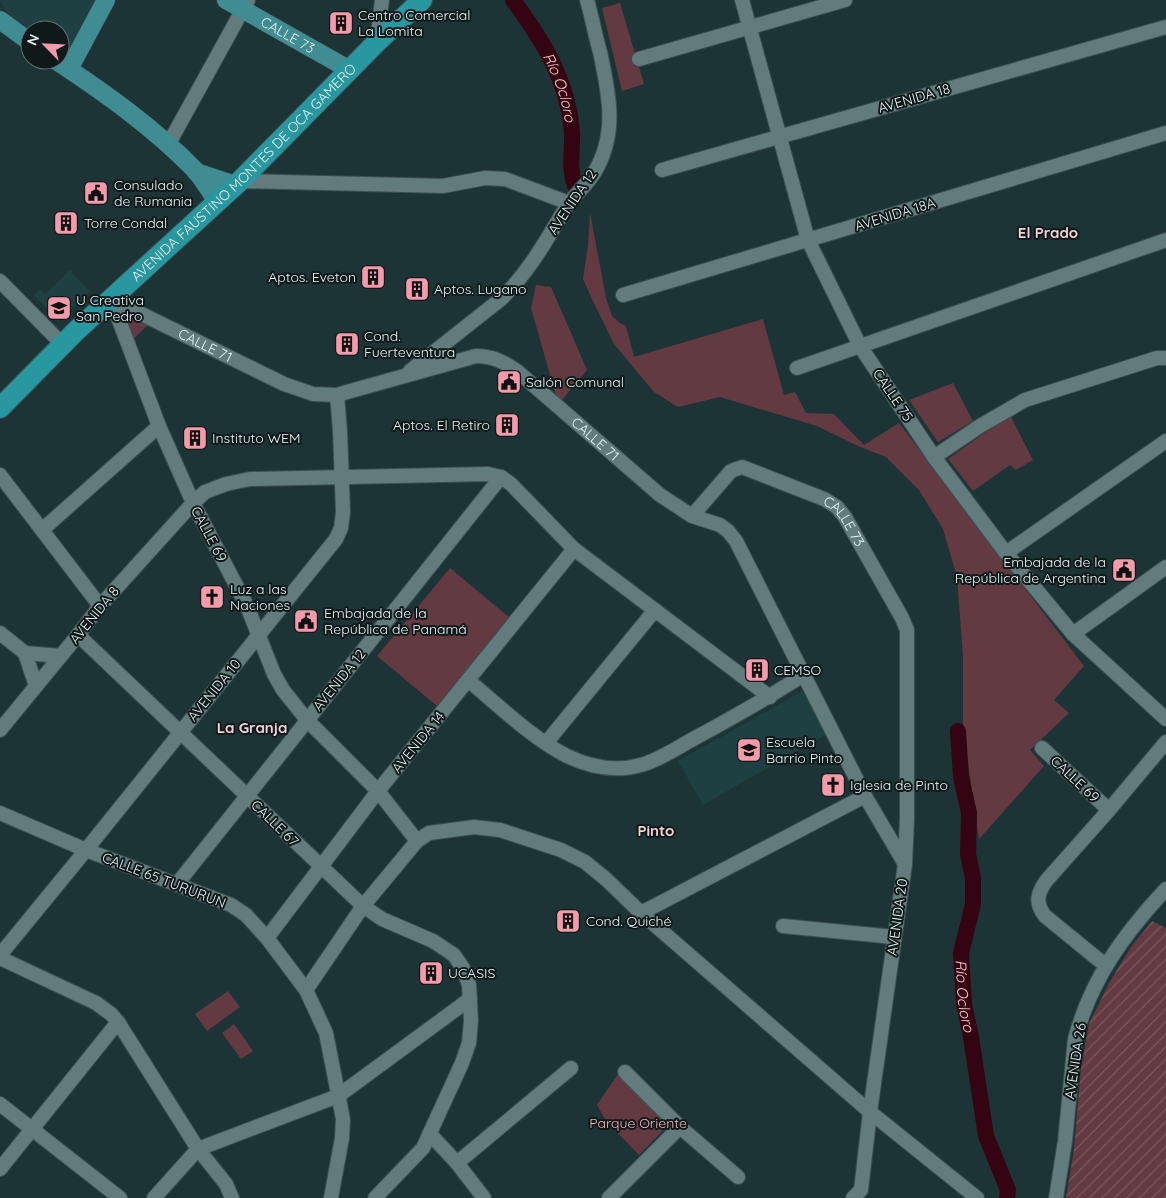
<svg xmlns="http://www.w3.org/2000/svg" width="1166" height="1198" font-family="Quicksand,sans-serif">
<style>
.built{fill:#1e4043}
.green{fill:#643a42}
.garden{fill:url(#garden-furrows)}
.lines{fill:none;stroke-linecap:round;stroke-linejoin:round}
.river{stroke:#350413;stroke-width:16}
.minor-casing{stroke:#3b4f51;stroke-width:16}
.major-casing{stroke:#3b4f51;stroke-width:19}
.highway-casing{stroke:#3b4f51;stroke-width:22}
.minor{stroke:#627b7d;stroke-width:14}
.major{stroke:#3f8c92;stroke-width:18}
.highway{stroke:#2897a0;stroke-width:20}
.labels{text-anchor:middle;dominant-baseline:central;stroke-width:4;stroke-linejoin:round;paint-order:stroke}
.poi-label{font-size:14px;fill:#e7f5f6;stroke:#0f191a;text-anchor:start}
.street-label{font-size:14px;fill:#e7f5f6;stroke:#0f191a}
.park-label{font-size:14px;fill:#f8afbd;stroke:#0f191a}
.water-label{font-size:15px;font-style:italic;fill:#fcc4cd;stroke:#0f191a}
.neighbourhood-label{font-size:15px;font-weight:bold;fill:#f4d1d7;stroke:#0f191a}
</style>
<defs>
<pattern id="garden-furrows" width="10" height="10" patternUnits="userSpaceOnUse" patternTransform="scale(1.25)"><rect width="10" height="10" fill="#643a42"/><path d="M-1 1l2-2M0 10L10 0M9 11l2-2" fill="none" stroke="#7a575e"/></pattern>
</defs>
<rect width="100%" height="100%" fill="#1d3436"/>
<!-- built -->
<path class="built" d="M 0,0 L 99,0 L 68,55 L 66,56 L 60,54 L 60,30 L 30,30 L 30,32 L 13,19 L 4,9 Z
M 70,270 L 90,292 L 58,321 L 34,295 L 40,289 L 45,294 Z
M 803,691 L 827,734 L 703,805 L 678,761 Z"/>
<!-- green -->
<path class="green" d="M 620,3 L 644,84 L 622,91 L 602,8 Z
M 590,213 L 606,298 L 612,316 L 620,323 L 626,326 L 634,357 L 763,319 L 784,395 L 795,392 L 806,413 L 834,414 L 864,445 L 899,423 L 1084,666 L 1054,700 L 1069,713 L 1030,750 L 1044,766 L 979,839 L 963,729 L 963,656 L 957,577 L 943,529 L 919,490 L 886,457 L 858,446 L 817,426 L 720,397 L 678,407 L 654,392 L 614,344 L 591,297 L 583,279 L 588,246 Z
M 536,285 L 551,287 L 587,370 L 562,400 L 556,396 L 531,308 Z
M 118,309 L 148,325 L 130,342 Z
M 953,383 L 973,421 L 938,442 L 909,400 Z
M 1010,415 L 1033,460 L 1016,470 L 1010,465 L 973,491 L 948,459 Z
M 450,568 L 510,618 L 437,706 L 377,656 Z
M 228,991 L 240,1007 L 207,1031 L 195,1014 Z
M 234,1024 L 253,1051 L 241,1059 L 222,1033 Z
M 618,1074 L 671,1122 L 639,1155 L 606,1121 L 597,1105 Z"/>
<!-- garden -->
<path class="garden" d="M 1152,921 L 1166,928 L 1166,1198 L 1066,1198 L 1074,1149 L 1081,1068 L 1089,1024 L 1109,983 L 1131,947 Z"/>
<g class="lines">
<!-- river -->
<g class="river">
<path id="s1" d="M 513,0 C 543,41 568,80 572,132 C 573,151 568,167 575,186"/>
<path id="s2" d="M 958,731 L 961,777 L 969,813 L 968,854 L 973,878 L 973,904 L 961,953 L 964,1004 L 971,1037 L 986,1136 L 1008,1190 L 1007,1198"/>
</g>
<defs>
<g id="minor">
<path d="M 742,0 L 808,240 L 860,346 L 934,457 L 1006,553 L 1073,634 L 1166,719"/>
<path d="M 377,42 L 382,0"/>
<path d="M 639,59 L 845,0"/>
<path d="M 168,145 L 248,0"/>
<path d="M 662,170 L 1166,27"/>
<path d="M 240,181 L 443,186 L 485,178 L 505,179 L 569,203"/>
<path d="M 0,281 L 62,344"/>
<path d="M 623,295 L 1166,133"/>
<path id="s3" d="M 111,299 L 284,384 L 313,394 L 337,395 L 347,392 L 476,356 C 493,356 504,362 517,371 L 660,495 L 692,516 L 720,525 L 728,531 L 736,541 L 865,796 L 905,864"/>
<path d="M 111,299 L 159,426 L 193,503 L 247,606 L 274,674 L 283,690 L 307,720 L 378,791 L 417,841"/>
<path d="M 797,368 L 1166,240"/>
<path d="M 410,371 L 501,299 C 528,273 546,241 565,209 C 573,196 586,186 594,173 C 618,134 609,94 600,52 C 595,35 592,17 587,0"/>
<path d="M 934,457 L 980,426 L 1025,400 L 1157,358 L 1166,358"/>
<path d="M 0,475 L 100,606"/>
<path id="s4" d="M 692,516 L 731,471 L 742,467 L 824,499 L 837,507 L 845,517 L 902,618 L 907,630 L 907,819 L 905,864 L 870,1112 L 861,1190 L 853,1198"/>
<path d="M 42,530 L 159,426"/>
<path d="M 1006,553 L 1166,441"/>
<path d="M 0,633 L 25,653"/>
<path d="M 1073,634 L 1166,567"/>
<path d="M 78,635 L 363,906 L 382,919 L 433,941 L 454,955 L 463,968 L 469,985 L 471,1021 L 469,1043 L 462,1063 L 423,1148 L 375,1198"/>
<path d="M 25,653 L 61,656"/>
<path d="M 25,653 L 36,686"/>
<path d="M 468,680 C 499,706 532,738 567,756 C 590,767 616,772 641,765 C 660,760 678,747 695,738 C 732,718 768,698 803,675"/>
<path d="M 0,730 L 78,635 L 100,606 L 193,503 L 205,492 L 226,484 L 250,479 L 488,474 L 501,477 L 511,484 L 574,549 L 770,697"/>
<path d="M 546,743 L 655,610"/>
<path d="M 1042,748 L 1109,810"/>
<path d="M 0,813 L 86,850 L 231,905 L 246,915 L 267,938 L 306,990 L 326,1033 L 343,1119 L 342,1138 L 331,1198"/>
<path d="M 177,884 L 501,477"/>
<path d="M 641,913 L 865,796"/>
<path d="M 783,926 L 894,937"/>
<path d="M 267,938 L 378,791 L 574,549"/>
<path d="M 0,955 L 86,850 L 336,539 L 341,528 L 343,512 L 340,431 L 337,395"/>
<path d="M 0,958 L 96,1003 L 111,1014 L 118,1022 L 198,1149 L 226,1184 L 232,1198"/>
<path d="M 1105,965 L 1045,916 C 1035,903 1037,894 1046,881 L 1109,810 L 1166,742"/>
<path d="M 306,990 L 363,906 L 417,841 L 429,833 L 474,827 L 500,830 L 561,850 L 585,862 L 607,880 L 641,913 L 870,1112 L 977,1198"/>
<path d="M 625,1072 L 680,1127 L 738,1177"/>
<path d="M 0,1104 L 120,1198"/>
<path d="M 430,1134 L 457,1163 L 484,1198"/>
<path d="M 457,1163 L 571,1068"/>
<path d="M 0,1169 L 118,1022"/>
<path d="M 154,1198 L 198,1149 L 338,1096 L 470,999"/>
<path d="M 609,1198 L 680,1127"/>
<path d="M 1056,1198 L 1065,1141 L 1075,1039 C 1091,979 1124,934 1166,889"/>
</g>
<g id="major">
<path id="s5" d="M 226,0 L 350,70"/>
<path d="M 0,20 L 30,42"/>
<path d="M 55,60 C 105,93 153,127 195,170 C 203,179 210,191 217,202"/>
<path d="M 69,69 L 106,0"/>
<path d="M 196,172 L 235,185"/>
</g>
<g id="highway">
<path id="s6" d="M 0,408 L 76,331 L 240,181 L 377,42 L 422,0"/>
</g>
</defs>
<!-- minor casing -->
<use href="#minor" class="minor-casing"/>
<!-- major casing -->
<use href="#major" class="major-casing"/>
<!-- highway casing -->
<use href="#highway" class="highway-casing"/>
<!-- minor -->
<use href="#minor" class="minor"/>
<!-- major -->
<use href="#major" class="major"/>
<!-- highway -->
<use href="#highway" class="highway"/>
</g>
<!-- icons -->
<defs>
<symbol id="building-square" viewBox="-11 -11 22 22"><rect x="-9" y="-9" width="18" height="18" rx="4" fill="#f39aab" stroke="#0f191a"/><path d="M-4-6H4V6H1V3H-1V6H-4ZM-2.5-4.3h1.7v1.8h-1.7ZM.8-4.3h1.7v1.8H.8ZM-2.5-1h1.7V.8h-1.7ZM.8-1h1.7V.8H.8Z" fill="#111"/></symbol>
<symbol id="civic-square" viewBox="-11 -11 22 22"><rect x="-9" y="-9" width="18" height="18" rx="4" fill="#f39aab" stroke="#0f191a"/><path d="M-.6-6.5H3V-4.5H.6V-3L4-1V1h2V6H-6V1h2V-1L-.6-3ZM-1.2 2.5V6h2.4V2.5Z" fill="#111"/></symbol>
<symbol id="university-square" viewBox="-11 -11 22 22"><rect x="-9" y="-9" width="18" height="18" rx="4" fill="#f39aab" stroke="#0f191a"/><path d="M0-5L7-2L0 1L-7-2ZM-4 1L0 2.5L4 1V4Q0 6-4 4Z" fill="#111"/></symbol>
<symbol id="church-square" viewBox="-11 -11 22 22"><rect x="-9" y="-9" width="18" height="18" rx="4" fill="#f39aab" stroke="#0f191a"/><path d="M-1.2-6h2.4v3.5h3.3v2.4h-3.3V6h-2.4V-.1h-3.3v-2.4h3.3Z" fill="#111"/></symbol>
<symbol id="school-square" viewBox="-11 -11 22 22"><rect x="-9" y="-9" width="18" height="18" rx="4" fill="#f39aab" stroke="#0f191a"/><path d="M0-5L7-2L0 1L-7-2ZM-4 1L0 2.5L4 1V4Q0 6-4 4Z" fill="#111"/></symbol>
</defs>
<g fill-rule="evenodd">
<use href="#building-square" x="327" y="9" width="28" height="28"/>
<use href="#civic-square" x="82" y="179" width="28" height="28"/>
<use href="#building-square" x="52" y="209" width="28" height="28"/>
<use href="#building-square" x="359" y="263" width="28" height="28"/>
<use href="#building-square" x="403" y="275" width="28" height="28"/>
<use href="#university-square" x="45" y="294" width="28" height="28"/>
<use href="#building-square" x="333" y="330" width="28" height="28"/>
<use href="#civic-square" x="495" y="368" width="28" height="28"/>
<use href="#building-square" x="493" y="411" width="28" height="28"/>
<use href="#building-square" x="181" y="424" width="28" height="28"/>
<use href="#civic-square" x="1110" y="556" width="28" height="28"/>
<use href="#church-square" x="198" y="583" width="28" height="28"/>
<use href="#civic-square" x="292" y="607" width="28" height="28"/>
<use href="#building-square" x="743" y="656" width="28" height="28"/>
<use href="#school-square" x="735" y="736" width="28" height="28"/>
<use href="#church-square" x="819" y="771" width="28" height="28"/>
<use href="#building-square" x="554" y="907" width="28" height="28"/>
<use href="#building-square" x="417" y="959" width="28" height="28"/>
</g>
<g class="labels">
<!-- poi labels -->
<g class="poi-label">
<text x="358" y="15">Centro Comercial<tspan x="358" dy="16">La Lomita</tspan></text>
<text x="114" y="185">Consulado<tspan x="114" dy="16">de Rumania</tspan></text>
<text x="84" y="223">Torre Condal</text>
<text x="356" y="277" text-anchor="end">Aptos. Eveton</text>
<text x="434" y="289">Aptos. Lugano</text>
<text x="76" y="300">U Creativa<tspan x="76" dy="16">San Pedro</tspan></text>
<text x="364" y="336">Cond.<tspan x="364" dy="16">Fuerteventura</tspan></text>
<text x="526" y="382">Salón Comunal</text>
<text x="490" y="425" text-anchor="end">Aptos. El Retiro</text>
<text x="212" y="438">Instituto WEM</text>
<text x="1106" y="562" text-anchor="end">Embajada de la<tspan x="1106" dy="16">República de Argentina</tspan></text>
<text x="230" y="589">Luz a las<tspan x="230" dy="16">Naciones</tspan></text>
<text x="324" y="613">Embajada de la<tspan x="324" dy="16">República de Panamá</tspan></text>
<text x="774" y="670">CEMSO</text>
<text x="766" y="742">Escuela<tspan x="766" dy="16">Barrio Pinto</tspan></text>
<text x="850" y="785">Iglesia de Pinto</text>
<text x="586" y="921">Cond. Quiché</text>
<text x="448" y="973">UCASIS</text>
</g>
<!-- street labels -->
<g class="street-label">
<text stroke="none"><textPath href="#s5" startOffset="71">CALLE 73</textPath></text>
<text transform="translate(914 98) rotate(-16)">AVENIDA 18</text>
<text stroke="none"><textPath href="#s6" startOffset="339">AVENIDA FAUSTINO MONTES DE OCA GAMERO</textPath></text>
<text transform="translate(572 202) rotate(-56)">AVENIDA 12</text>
<text transform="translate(895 214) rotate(-17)">AVENIDA 18A</text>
<text stroke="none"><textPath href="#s3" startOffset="105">CALLE 71</textPath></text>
<text transform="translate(893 395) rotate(56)">CALLE 75</text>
<text stroke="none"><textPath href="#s3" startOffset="540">CALLE 71</textPath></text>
<text stroke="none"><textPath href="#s4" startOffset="190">CALLE 73</textPath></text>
<text transform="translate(209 534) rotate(62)">CALLE 69</text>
<text transform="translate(94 615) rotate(-51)">AVENIDA 8</text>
<text transform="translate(339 680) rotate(-51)">AVENIDA 12</text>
<text transform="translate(214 690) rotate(-51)">AVENIDA 10</text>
<text transform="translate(418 742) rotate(-51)">AVENIDA 14</text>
<text transform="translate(1075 779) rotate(43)">CALLE 69</text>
<text transform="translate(275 823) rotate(44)">CALLE 67</text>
<text transform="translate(164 880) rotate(21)">CALLE 65 TURURUN</text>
<text transform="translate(897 917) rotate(-82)">AVENIDA 20</text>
<text transform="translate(1075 1061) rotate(-81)">AVENIDA 26</text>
</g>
<!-- park labels -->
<g class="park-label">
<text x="638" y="1123">Parque Oriente</text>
</g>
<!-- water labels -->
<g class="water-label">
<text stroke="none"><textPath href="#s1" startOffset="100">Río Ocloro</textPath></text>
<text stroke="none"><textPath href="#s2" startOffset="268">Río Ocloro</textPath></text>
</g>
<!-- neighbourhood labels -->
<g class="neighbourhood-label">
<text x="1048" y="232">El Prado</text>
<text x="252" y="727">La Granja</text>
<text x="656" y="830">Pinto</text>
</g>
</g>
<!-- north arrow -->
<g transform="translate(45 45) rotate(294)"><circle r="24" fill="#0f191a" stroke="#657172"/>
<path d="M0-4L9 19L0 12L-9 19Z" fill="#f39aab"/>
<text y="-8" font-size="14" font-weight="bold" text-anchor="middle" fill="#e7f5f6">N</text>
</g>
</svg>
